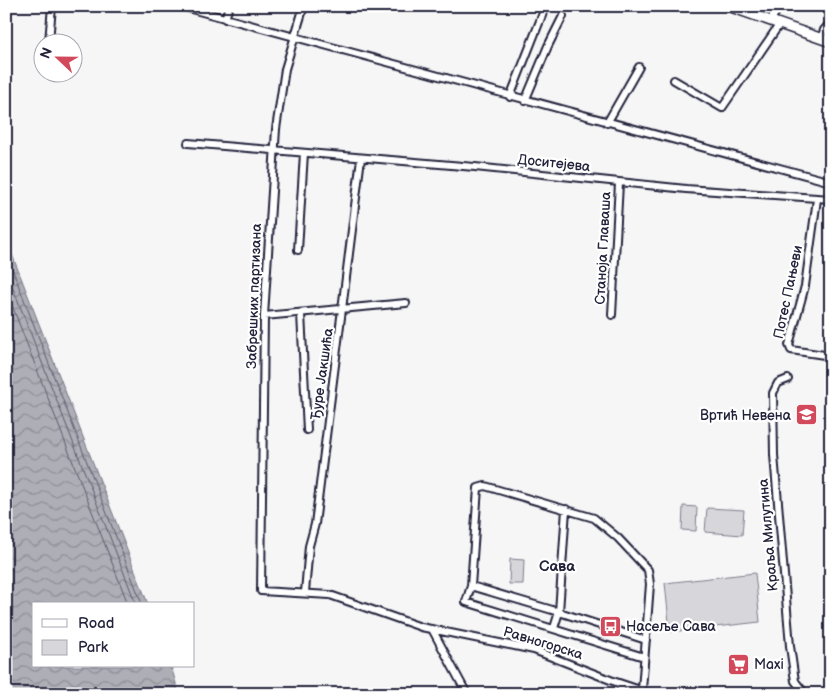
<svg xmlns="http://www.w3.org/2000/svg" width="837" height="700" font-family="'Balsamiq Sans',sans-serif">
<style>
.green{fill:#d7d7db;stroke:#7c7c8b}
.water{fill:url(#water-waves);stroke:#767685}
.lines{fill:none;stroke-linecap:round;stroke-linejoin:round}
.shore{stroke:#5a5a6d;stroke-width:1}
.street-casing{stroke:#22223b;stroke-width:10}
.secondary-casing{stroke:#22223b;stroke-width:12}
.street{stroke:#fff;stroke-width:6}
.secondary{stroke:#fff;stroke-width:9}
.labels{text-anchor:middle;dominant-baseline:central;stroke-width:4.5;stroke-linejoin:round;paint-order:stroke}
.street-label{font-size:14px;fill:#22223b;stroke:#fff}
.poi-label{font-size:14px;fill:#22223b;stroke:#fff;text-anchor:start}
.neighbourhood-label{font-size:15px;font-weight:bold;fill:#22223b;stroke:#fff}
</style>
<defs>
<pattern id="water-waves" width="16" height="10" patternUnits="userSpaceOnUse" patternTransform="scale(1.25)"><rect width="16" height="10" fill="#aeaeb7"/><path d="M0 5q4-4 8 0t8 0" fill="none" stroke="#8d8d96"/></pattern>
</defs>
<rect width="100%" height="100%" fill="#f6f6f7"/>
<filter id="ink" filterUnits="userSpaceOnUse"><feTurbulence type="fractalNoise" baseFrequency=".02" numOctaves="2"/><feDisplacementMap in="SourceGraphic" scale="10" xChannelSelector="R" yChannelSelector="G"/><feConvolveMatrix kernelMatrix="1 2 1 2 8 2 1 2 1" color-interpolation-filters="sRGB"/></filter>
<g filter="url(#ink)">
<!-- green -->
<path class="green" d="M 683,506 L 697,507 L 696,531 L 682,530 Z
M 707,508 L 744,510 L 742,535 L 705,532 Z
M 510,559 L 524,560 L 523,584 L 509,584 Z
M 755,573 L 760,622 L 670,632 L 665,583 Z"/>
<!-- water -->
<path class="water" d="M 6,239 L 148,604 L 34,604 L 34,666 L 171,666 L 179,694 L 6,694 Z"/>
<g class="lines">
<!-- shore -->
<path class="shore" d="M 6,253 L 142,604
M 6,270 L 136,604
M 6,290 L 128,604"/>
<defs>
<path id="street" d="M 180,6 L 831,182
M 304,6 L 285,69 L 276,129 L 264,316 L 261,591 L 330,595 L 421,627 L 534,650 L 613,681 L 652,694
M 225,19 L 229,6
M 770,21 L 780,6
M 821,39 L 824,30 L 831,22
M 49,42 L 52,6
M 50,72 L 50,73
M 674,80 L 722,108 L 779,25
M 510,97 L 545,8
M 525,101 L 548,46 L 563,16
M 607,123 L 639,67
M 188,143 L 475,167 L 686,189 L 831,199
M 817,199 L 805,286 L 789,345 L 791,350 L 831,356
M 298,250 L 304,153
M 301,314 L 307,430
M 612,315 L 619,183
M 264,316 L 406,303
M 788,379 L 778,383 L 773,393 L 774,455 L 790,646 L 795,681 L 805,694
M 471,586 L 559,612 L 646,640
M 305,592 L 309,546 L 315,524 L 361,158
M 554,628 L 559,612 L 566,509
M 432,629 L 467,694
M 642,690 L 650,584 L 648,570 L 618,538 L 594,518 L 485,486 L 478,488 L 471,586 L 466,602 L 644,657
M 495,694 L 502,692 L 513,694
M 619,694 L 622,685"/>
<path id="secondary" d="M 728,6 L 831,42"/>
</defs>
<!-- street casing -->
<use href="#street" class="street-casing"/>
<!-- secondary casing -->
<use href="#secondary" class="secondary-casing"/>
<!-- street -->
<use href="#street" class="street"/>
<!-- secondary -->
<use href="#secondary" class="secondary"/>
</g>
</g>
<!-- icons -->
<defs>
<symbol id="school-square" viewBox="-11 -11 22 22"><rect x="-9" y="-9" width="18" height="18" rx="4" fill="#d1495b" stroke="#fff"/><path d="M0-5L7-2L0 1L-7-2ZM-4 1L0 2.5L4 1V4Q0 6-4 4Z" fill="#fff"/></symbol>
<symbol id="bus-square" viewBox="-11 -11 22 22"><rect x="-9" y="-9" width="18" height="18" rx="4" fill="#d1495b" stroke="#fff"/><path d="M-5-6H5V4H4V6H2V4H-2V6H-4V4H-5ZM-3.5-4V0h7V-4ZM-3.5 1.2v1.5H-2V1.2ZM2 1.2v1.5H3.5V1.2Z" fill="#fff"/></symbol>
<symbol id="supermarket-square" viewBox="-11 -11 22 22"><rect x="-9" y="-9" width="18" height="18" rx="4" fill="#d1495b" stroke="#fff"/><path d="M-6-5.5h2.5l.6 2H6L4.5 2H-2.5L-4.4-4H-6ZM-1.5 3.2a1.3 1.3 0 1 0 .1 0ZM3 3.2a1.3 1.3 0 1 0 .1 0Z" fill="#fff"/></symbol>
</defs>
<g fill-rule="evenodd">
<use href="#school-square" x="794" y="402" width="25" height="25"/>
<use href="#bus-square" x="598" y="614" width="25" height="25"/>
<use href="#supermarket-square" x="726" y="652" width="25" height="25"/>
</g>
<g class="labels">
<!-- street labels -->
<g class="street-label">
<text transform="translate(554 163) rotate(6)">Доситејева</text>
<text transform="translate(603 248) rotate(-87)">Станоја Главаша</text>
<text transform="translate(788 292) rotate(-78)">Потес Пањеви</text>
<text transform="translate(254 296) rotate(-88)">Забрешких партизана</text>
<text transform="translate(322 374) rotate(-82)">Ђуре Јакшића</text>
<text transform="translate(768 535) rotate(-95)">Краља Милутина</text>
<text transform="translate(543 643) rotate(17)">Равногорска</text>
</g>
<!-- poi labels -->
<g class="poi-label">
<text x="791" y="415" text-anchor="end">Вртић Невена</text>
<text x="626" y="626">Насеље Сава</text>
<text x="754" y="664">Maxi</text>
</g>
<!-- neighbourhood labels -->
<g class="neighbourhood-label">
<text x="557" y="566">Сава</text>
</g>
</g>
<!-- margin -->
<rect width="837" height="700" fill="none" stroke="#fff" stroke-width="25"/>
<rect x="12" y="12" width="812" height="675" fill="none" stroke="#22223b" stroke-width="2" filter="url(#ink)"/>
<!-- legend -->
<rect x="32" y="602" width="162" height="65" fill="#ffffff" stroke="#a7a7b1"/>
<rect x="42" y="619" width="25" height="8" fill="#ffffff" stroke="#a7a7b1"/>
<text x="78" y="628" font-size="15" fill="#22223b">Road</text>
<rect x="42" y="640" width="25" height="15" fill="#d7d7db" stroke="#a7a7b1"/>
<text x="78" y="652" font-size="15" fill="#22223b">Park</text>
<!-- north arrow -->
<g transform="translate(58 58) rotate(292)"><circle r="24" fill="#ffffff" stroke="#a7a7b1"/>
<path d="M0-4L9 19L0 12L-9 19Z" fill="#d1495b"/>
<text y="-8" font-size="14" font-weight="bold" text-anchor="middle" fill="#22223b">N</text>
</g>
</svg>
